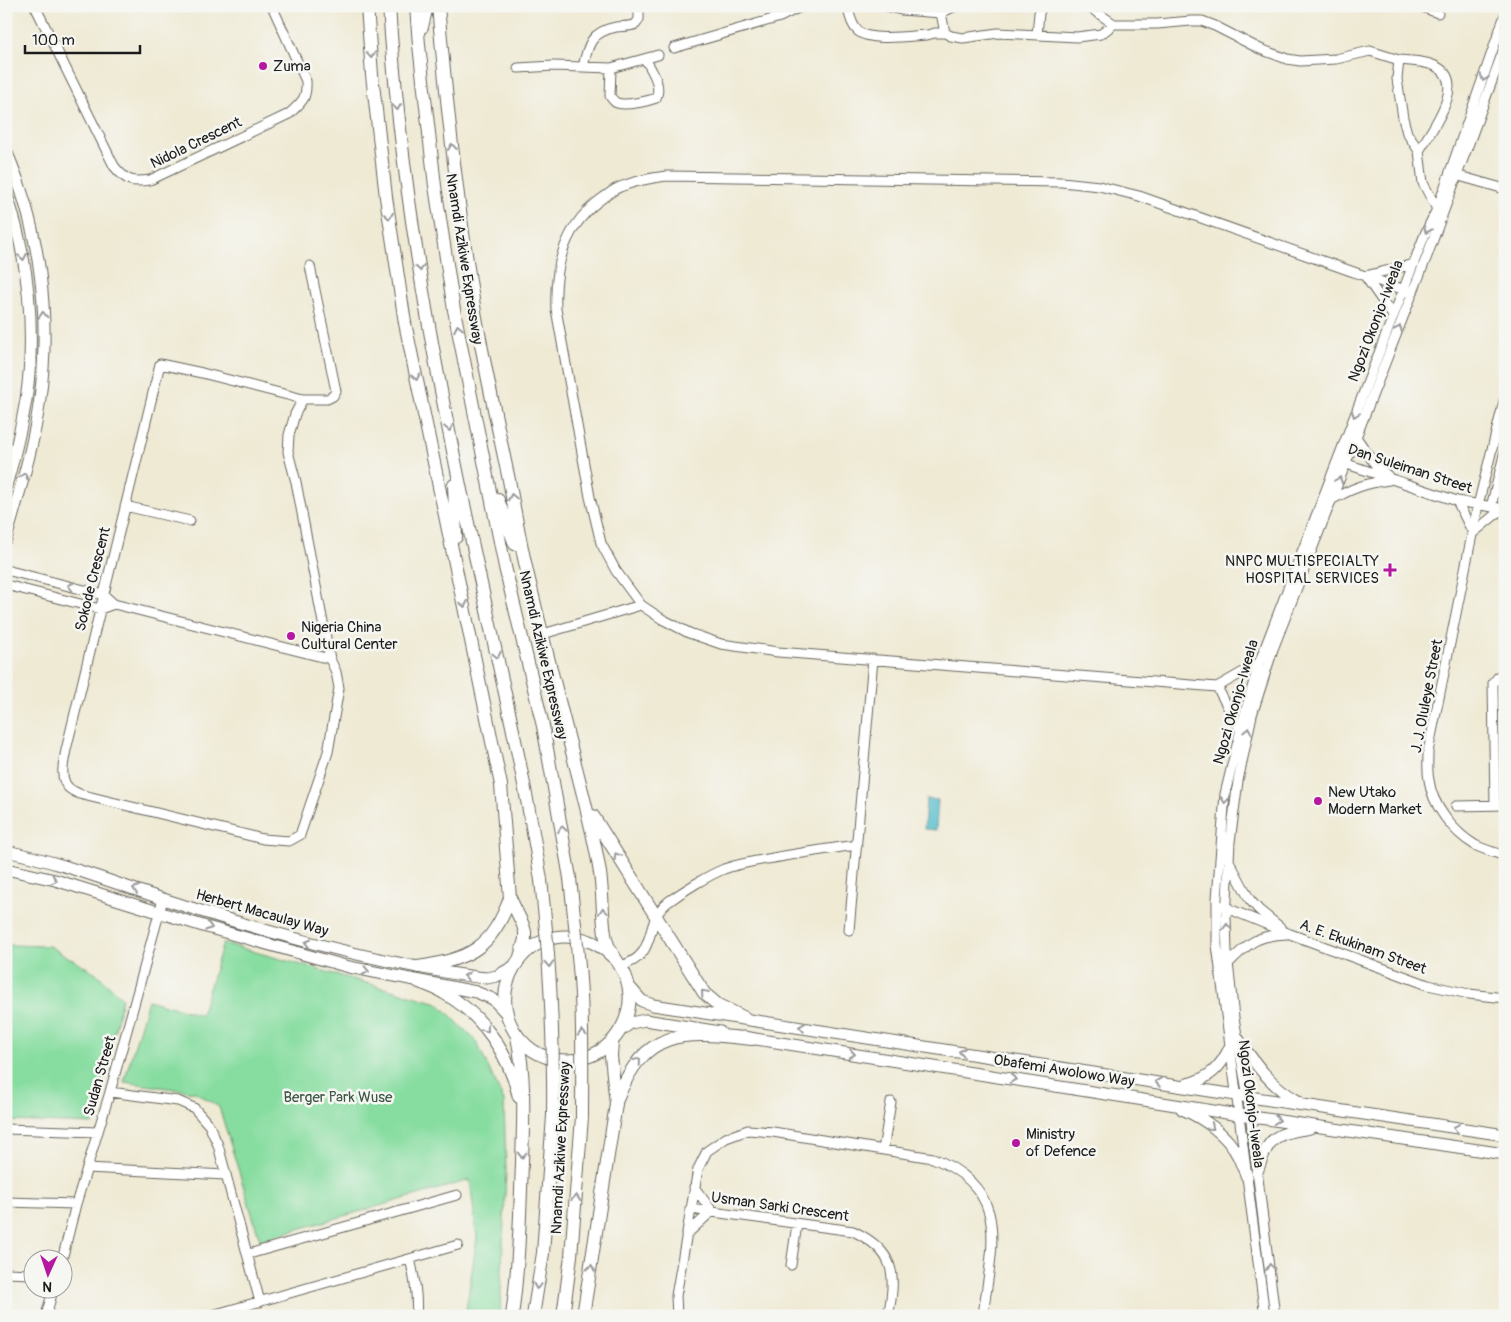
<svg xmlns="http://www.w3.org/2000/svg" width="1511" height="1322" font-family="Pangolin,sans-serif">
<style>
.green{fill:#87dda0;stroke:#527c5e}
.water{fill:#50bcca;stroke:#366c73}
.lines{fill:none;stroke-linecap:round;stroke-linejoin:round}
.minor-casing{stroke:#66645c;stroke-width:11}
.major-casing{stroke:#66645c;stroke-width:13}
.highway-casing{stroke:#66645c;stroke-width:14}
.minor{stroke:#fff;stroke-width:9}
.major{stroke:#fff;stroke-width:11}
.highway{stroke:#fff;stroke-width:12}
.highway-bridge-casing{stroke:#66645c;stroke-width:14;stroke-linecap:butt}
.highway-bridge{stroke:#fff;stroke-width:12}
.oneway{stroke:#999}
.poi-dot{fill:#b5179e;stroke:#f6f6f2;stroke-width:2}
.labels{text-anchor:middle;dominant-baseline:central;stroke-width:5;stroke-linejoin:round;paint-order:stroke}
.poi-label{font-size:15px;fill:#1c1c1c;stroke:#f6f6f2;text-anchor:start}
.street-label{font-size:15px;fill:#1c1c1c;stroke:#f6f6f2}
.park-label{font-size:15px;fill:#3c5644;stroke:#f6f6f2}
</style>
<rect width="100%" height="100%" fill="#f6f6f2"/>
<filter id="ink" filterUnits="userSpaceOnUse"><feTurbulence type="fractalNoise" baseFrequency=".02" numOctaves="2"/><feDisplacementMap in="SourceGraphic" scale="10" xChannelSelector="R" yChannelSelector="G"/><feConvolveMatrix kernelMatrix="1 2 1 2 8 2 1 2 1" color-interpolation-filters="sRGB"/></filter>
<filter id="wash" filterUnits="userSpaceOnUse"><feTurbulence type="fractalNoise" baseFrequency=".0096" numOctaves="4" result="noise"/><feDisplacementMap in="SourceGraphic" scale="20" xChannelSelector="R" yChannelSelector="G"/><feGaussianBlur stdDeviation="1.12" result="paint"/><feColorMatrix in="noise" values="0 0 0 0 0 0 0 0 0 0 0 0 0 0 0 0 0 1.4 0 .05"/><feComposite in="paint" operator="in"/></filter>
<g filter="url(#wash)">
<rect width="100%" height="100%" fill="#efead4"/>
<!-- green -->
<path class="green" d="M 223,943 L 438,1003 L 476,1041 L 504,1101 L 506,1170 L 500,1316 L 465,1316 L 477,1238 L 470,1180 L 260,1240 L 219,1107 L 195,1092 L 124,1082 L 148,1000 L 201,1015 Z
M 6,945 L 49,946 L 96,973 L 122,998 L 94,1124 L 6,1121 Z"/>
<!-- water -->
<path class="water" d="M 926,799 L 938,800 L 936,830 L 924,829 Z"/>
</g>
<g filter="url(#ink)">
<g class="lines">
<defs>
<path id="minor" d="M 35,6 L 114,166 C 126,181 132,183 150,180 L 289,114 C 302,102 307,99 306,81 L 272,6
M 847,6 C 850,15 851,25 858,31 C 870,42 910,36 927,35 L 935,33 L 945,33
M 886,6 L 901,10 L 941,13 L 955,6
M 1085,6 L 1092,9 L 1114,24
M 1420,6 L 1438,13
M 941,13 L 945,33 L 951,36 L 963,38 L 998,33 L 1077,37 L 1101,34 L 1114,24 L 1157,24 L 1191,21 L 1202,21 L 1215,26 L 1260,49 L 1287,59 L 1300,61 L 1336,59 L 1370,51 L 1399,60 L 1397,79 L 1403,118 L 1407,133 L 1419,151 L 1423,183 L 1437,209
M 1037,35 L 1039,13 L 1042,6
M 674,48 L 780,17 L 802,6
M 1399,60 C 1411,61 1427,61 1437,67 C 1468,83 1430,132 1419,151
M 583,67 C 588,44 591,32 616,27 C 623,26 630,27 636,24 L 639,19 L 639,6
M 518,68 L 554,66 L 611,68 L 658,55
M 611,68 L 610,96 C 610,97 615,102 615,102 C 623,107 648,101 656,98 C 662,85 652,71 646,60
M 1452,174 L 1505,189
M 1393,316 L 1365,276 L 1414,264
M 1505,397 L 1478,505 L 1428,752 C 1428,761 1427,771 1429,780 C 1432,805 1453,832 1475,845 C 1484,850 1495,852 1505,856
M 303,399 L 295,414 L 289,435 L 288,452 L 296,482 L 330,659 L 336,672 L 339,688 L 328,752 L 300,835 L 289,841 L 263,839 L 79,794 C 76,792 70,790 68,787 C 59,778 64,761 66,750 L 160,364 L 202,373 L 303,399 L 327,399 L 333,396 L 336,391 L 310,266
M 1356,437 L 1377,467 L 1388,476
M 1341,462 L 1457,501 L 1505,509
M 1331,500 C 1351,489 1365,483 1389,480
M 1457,501 L 1473,533 L 1502,509
M 125,506 L 190,521
M 1491,507 L 1505,451
M 6,570 L 104,595 L 114,604 L 330,659
M 6,585 L 100,609 L 114,604
M 543,634 L 641,605
M 1259,663 L 1217,687 L 778,652 L 721,644 L 689,633 L 662,619 L 641,605 L 616,571 L 601,543 L 590,497 L 556,309 C 554,264 565,224 604,197 C 609,194 614,189 620,187 C 635,181 650,178 666,176 L 1062,182 L 1099,186 L 1139,196 L 1413,293
M 1217,687 L 1240,730
M 1495,805 L 1493,683 L 1499,676 L 1505,674
M 1456,806 L 1505,805
M 1228,859 L 1250,900 L 1259,910 L 1280,927
M 1222,906 L 1290,934 L 1428,985 L 1469,994 L 1505,998
M 849,930 L 873,659
M 1228,964 C 1248,943 1257,935 1287,934
M 620,966 C 660,956 642,922 668,902 C 683,891 707,876 724,869 C 743,862 764,860 784,856 C 808,852 833,848 857,845
M 110,1092 L 178,1101 L 194,1108 L 209,1125 L 218,1145 L 226,1175 L 260,1302
M 6,1129 L 98,1132
M 883,1150 L 891,1102
M 87,1168 L 226,1175
M 6,1202 L 76,1204
M 690,1209 L 853,1231 C 895,1251 897,1274 888,1316
M 686,1235 L 712,1211 L 694,1187
M 249,1254 L 457,1195
M 410,1259 C 415,1279 418,1296 416,1316
M 62,1260 L 76,1204 L 110,1092 L 163,899
M 791,1265 L 797,1224
M 6,1273 L 32,1274
M 46,1316 L 53,1290
M 209,1316 L 458,1245
M 677,1316 L 676,1296 L 698,1169 L 707,1151 L 726,1138 L 748,1130 L 773,1132 L 933,1158 C 1013,1191 991,1247 983,1316
M 1265,1316 L 1217,945 L 1217,899 L 1225,794 L 1244,716 L 1259,663 L 1425,234 L 1437,209 L 1505,15
M 1275,1316 L 1248,1097 L 1234,1018 L 1227,953 L 1226,918 L 1230,842 L 1238,781 L 1252,715 L 1273,649 L 1427,256 L 1505,46"/>
<path id="major" d="M 6,151 C 40,228 51,316 40,398 C 34,446 19,493 6,539
M 6,193 C 29,259 36,331 26,400 C 21,429 14,458 6,486
M 6,851 C 60,862 111,882 163,899 C 237,923 312,945 389,961 C 422,968 454,975 487,978 L 497,976 L 513,967
M 6,869 L 55,880 L 203,926 L 349,967 L 476,992 L 493,999 L 506,1013
M 628,985 L 642,1001 L 653,1005 L 1236,1095 L 1505,1135
M 621,1030 L 631,1023 L 645,1020 L 720,1032
M 1236,1036 C 1254,1062 1270,1086 1298,1101
M 743,1037 L 1239,1115 L 1505,1154
M 1187,1084 C 1209,1079 1221,1067 1230,1047
M 1182,1109 C 1203,1118 1227,1134 1238,1156 C 1241,1163 1244,1170 1247,1177
M 1257,1172 C 1269,1137 1273,1134 1310,1128"/>
<path id="highway" d="M 367,6 L 372,75 L 386,197 L 405,323 L 501,785 L 510,898 L 523,925 L 525,932 L 525,939 L 520,957
M 389,6 C 401,198 438,387 479,574 C 501,677 525,777 541,880
M 416,6 L 419,45 L 435,186 L 454,310 L 505,567 L 543,726 L 570,878
M 438,6 C 447,108 458,211 475,312 C 485,368 497,424 509,480 C 515,513 521,547 529,580 C 545,647 562,713 579,779 C 587,810 595,841 600,873 C 603,893 602,914 605,934 C 607,951 620,962 626,977 C 638,1011 618,1048 584,1058 C 565,1064 542,1059 527,1046 C 476,1001 522,919 586,940 C 597,943 606,950 614,958
M 422,27 L 427,6
M 454,485 L 456,537
M 498,500 L 515,544
M 593,816 L 704,993 L 718,1005 L 745,1018
M 418,967 C 469,959 492,949 510,898
M 419,982 C 427,985 436,988 444,993 C 483,1015 509,1054 519,1097
M 617,1100 C 645,1026 685,1032 752,1039
M 512,1316 C 519,1265 520,1214 522,1163 C 523,1121 526,1078 517,1037
M 533,1316 L 543,1253 L 553,1116
M 563,1316 L 571,1256 L 582,1117
M 583,1316 L 616,1104 L 611,1056 L 612,1042"/>
</defs>
<!-- minor casing -->
<use href="#minor" class="minor-casing"/>
<!-- major casing -->
<use href="#major" class="major-casing"/>
<!-- highway casing -->
<use href="#highway" class="highway-casing"/>
<!-- minor -->
<use href="#minor" class="minor"/>
<!-- major -->
<use href="#major" class="major"/>
<!-- highway -->
<use href="#highway" class="highway"/>
<defs>
<path id="highway-bridge" d="M 570,878 C 574,917 579,956 581,995 C 583,1036 582,1077 582,1117
M 541,880 C 550,959 554,1037 553,1116"/>
</defs>
<!-- highway-bridge casing -->
<use href="#highway-bridge" class="highway-bridge-casing"/>
<!-- highway-bridge -->
<use href="#highway-bridge" class="highway-bridge"/>
</g>
<!-- one-way arrows -->
<defs><path id="oneway-chevron" d="M-2-3.5L2.5 0L-2 3.5" fill="none" stroke-width="1.6" stroke-linecap="round" stroke-linejoin="round" transform="scale(1.25)"/></defs>
<g class="oneway">
<use href="#oneway-chevron" transform="translate(371 55) rotate(86)"/>
<use href="#oneway-chevron" transform="translate(1484 78) rotate(109)"/>
<use href="#oneway-chevron" transform="translate(397 107) rotate(84)"/>
<use href="#oneway-chevron" transform="translate(452 147) rotate(-97)"/>
<use href="#oneway-chevron" transform="translate(389 216) rotate(81)"/>
<use href="#oneway-chevron" transform="translate(1427 230) rotate(114)"/>
<use href="#oneway-chevron" transform="translate(23 257) rotate(80)"/>
<use href="#oneway-chevron" transform="translate(420 268) rotate(81)"/>
<use href="#oneway-chevron" transform="translate(43 315) rotate(-93)"/>
<use href="#oneway-chevron" transform="translate(458 328) rotate(-101)"/>
<use href="#oneway-chevron" transform="translate(1399 329) rotate(-68)"/>
<use href="#oneway-chevron" transform="translate(416 377) rotate(79)"/>
<use href="#oneway-chevron" transform="translate(1355 414) rotate(111)"/>
<use href="#oneway-chevron" transform="translate(449 428) rotate(79)"/>
<use href="#oneway-chevron" transform="translate(24 476) rotate(-76)"/>
<use href="#oneway-chevron" transform="translate(1339 480) rotate(-69)"/>
<use href="#oneway-chevron" transform="translate(512 497) rotate(-101)"/>
<use href="#oneway-chevron" transform="translate(71 586) rotate(-166)"/>
<use href="#oneway-chevron" transform="translate(464 604) rotate(79)"/>
<use href="#oneway-chevron" transform="translate(497 655) rotate(77)"/>
<use href="#oneway-chevron" transform="translate(1248 731) rotate(-77)"/>
<use href="#oneway-chevron" transform="translate(1225 800) rotate(97)"/>
<use href="#oneway-chevron" transform="translate(562 829) rotate(-99)"/>
<use href="#oneway-chevron" transform="translate(617 856) rotate(-122)"/>
<use href="#oneway-chevron" transform="translate(54 880) rotate(15)"/>
<use href="#oneway-chevron" transform="translate(136 889) rotate(-161)"/>
<use href="#oneway-chevron" transform="translate(603 911) rotate(-94)"/>
<use href="#oneway-chevron" transform="translate(209 927) rotate(16)"/>
<use href="#oneway-chevron" transform="translate(1227 927) rotate(-91)"/>
<use href="#oneway-chevron" transform="translate(308 943) rotate(-166)"/>
<use href="#oneway-chevron" transform="translate(549 964) rotate(87)"/>
<use href="#oneway-chevron" transform="translate(366 971) rotate(12)"/>
<use href="#oneway-chevron" transform="translate(467 976) rotate(-171)"/>
<use href="#oneway-chevron" transform="translate(704 993) rotate(-131)"/>
<use href="#oneway-chevron" transform="translate(802 1027) rotate(-171)"/>
<use href="#oneway-chevron" transform="translate(486 1029) rotate(50)"/>
<use href="#oneway-chevron" transform="translate(582 1033) rotate(-92)"/>
<use href="#oneway-chevron" transform="translate(962 1052) rotate(-171)"/>
<use href="#oneway-chevron" transform="translate(852 1054) rotate(9)"/>
<use href="#oneway-chevron" transform="translate(638 1061) rotate(-49)"/>
<use href="#oneway-chevron" transform="translate(1013 1079) rotate(9)"/>
<use href="#oneway-chevron" transform="translate(1158 1082) rotate(-171)"/>
<use href="#oneway-chevron" transform="translate(1277 1120) rotate(9)"/>
<use href="#oneway-chevron" transform="translate(1211 1127) rotate(39)"/>
<use href="#oneway-chevron" transform="translate(1456 1128) rotate(-172)"/>
<use href="#oneway-chevron" transform="translate(522 1155) rotate(92)"/>
<use href="#oneway-chevron" transform="translate(576 1198) rotate(-85)"/>
<use href="#oneway-chevron" transform="translate(1270 1267) rotate(-98)"/>
<use href="#oneway-chevron" transform="translate(591 1268) rotate(-81)"/>
<use href="#oneway-chevron" transform="translate(537 1286) rotate(99)"/>
</g>
</g>
<!-- markers -->
<g class="poi-dot">
<circle cx="263" cy="66" r="5"/>
<path d="M1387.5 562.5h5v5h5v5h-5v5h-5v-5h-5v-5h5z"/>
<circle cx="291" cy="636" r="5"/>
<circle cx="1318" cy="801" r="5"/>
<circle cx="1016" cy="1143" r="5"/>
</g>
<g class="labels">
<!-- poi labels -->
<g class="poi-label">
<text x="273" y="66">Zuma</text>
<text x="1379" y="561" text-anchor="end">NNPC MULTISPECIALTY<tspan x="1379" dy="17">HOSPITAL SERVICES</tspan></text>
<text x="301" y="627">Nigeria China<tspan x="301" dy="17">Cultural Center</tspan></text>
<text x="1328" y="792">New Utako<tspan x="1328" dy="17">Modern Market</tspan></text>
<text x="1026" y="1134">Ministry<tspan x="1026" dy="17">of Defence</tspan></text>
</g>
<!-- street labels -->
<g class="street-label">
<text transform="translate(196 143) rotate(-26)">Nidola Crescent</text>
<text transform="translate(464 259) rotate(81)">Nnamdi Azikiwe Expressway</text>
<text transform="translate(1376 321) rotate(-69)">Ngozi Okonjo-Iweala</text>
<text transform="translate(1410 469) rotate(18)">Dan Suleiman Street</text>
<text transform="translate(93 579) rotate(-76)">Sokode Crescent</text>
<text transform="translate(543 655) rotate(77)">Nnamdi Azikiwe Expressway</text>
<text transform="translate(1427 696) rotate(-79)">J. J. Oluleye Street</text>
<text transform="translate(1236 702) rotate(-74)">Ngozi Okonjo-Iweala</text>
<text transform="translate(262 913) rotate(16)">Herbert Macaulay Way</text>
<text transform="translate(1363 947) rotate(20)">A. E. Ekukinam Street</text>
<text transform="translate(1064 1071) rotate(9)">Obafemi Awolowo Way</text>
<text transform="translate(100 1076) rotate(-74)">Sudan Street</text>
<text transform="translate(1251 1104) rotate(83)">Ngozi Okonjo-Iweala</text>
<text transform="translate(561 1148) rotate(-87)">Nnamdi Azikiwe Expressway</text>
<text transform="translate(780 1207) rotate(8)">Usman Sarki Crescent</text>
</g>
<!-- park labels -->
<g class="park-label">
<text x="338" y="1097">Berger Park Wuse</text>
</g>
</g>
<!-- margin -->
<rect width="1511" height="1322" fill="none" stroke="#f6f6f2" stroke-width="25"/>
<!-- north arrow -->
<g transform="translate(48 1274) rotate(183)"><circle r="24" fill="#f6f6f2" stroke="#9f9f9c"/>
<path d="M0-4L9 19L0 12L-9 19Z" fill="#b5179e"/>
<text y="-8" font-size="14" font-weight="bold" text-anchor="middle" fill="#1c1c1c">N</text>
</g>
<!-- scale -->
<path d="M25 45v8h115v-8" fill="none" stroke="#1c1c1c" stroke-width="2.5"/>
<text x="32" y="45" font-size="15" fill="#1c1c1c" stroke="#f6f6f2" stroke-width="4" paint-order="stroke">100 m</text>
</svg>
